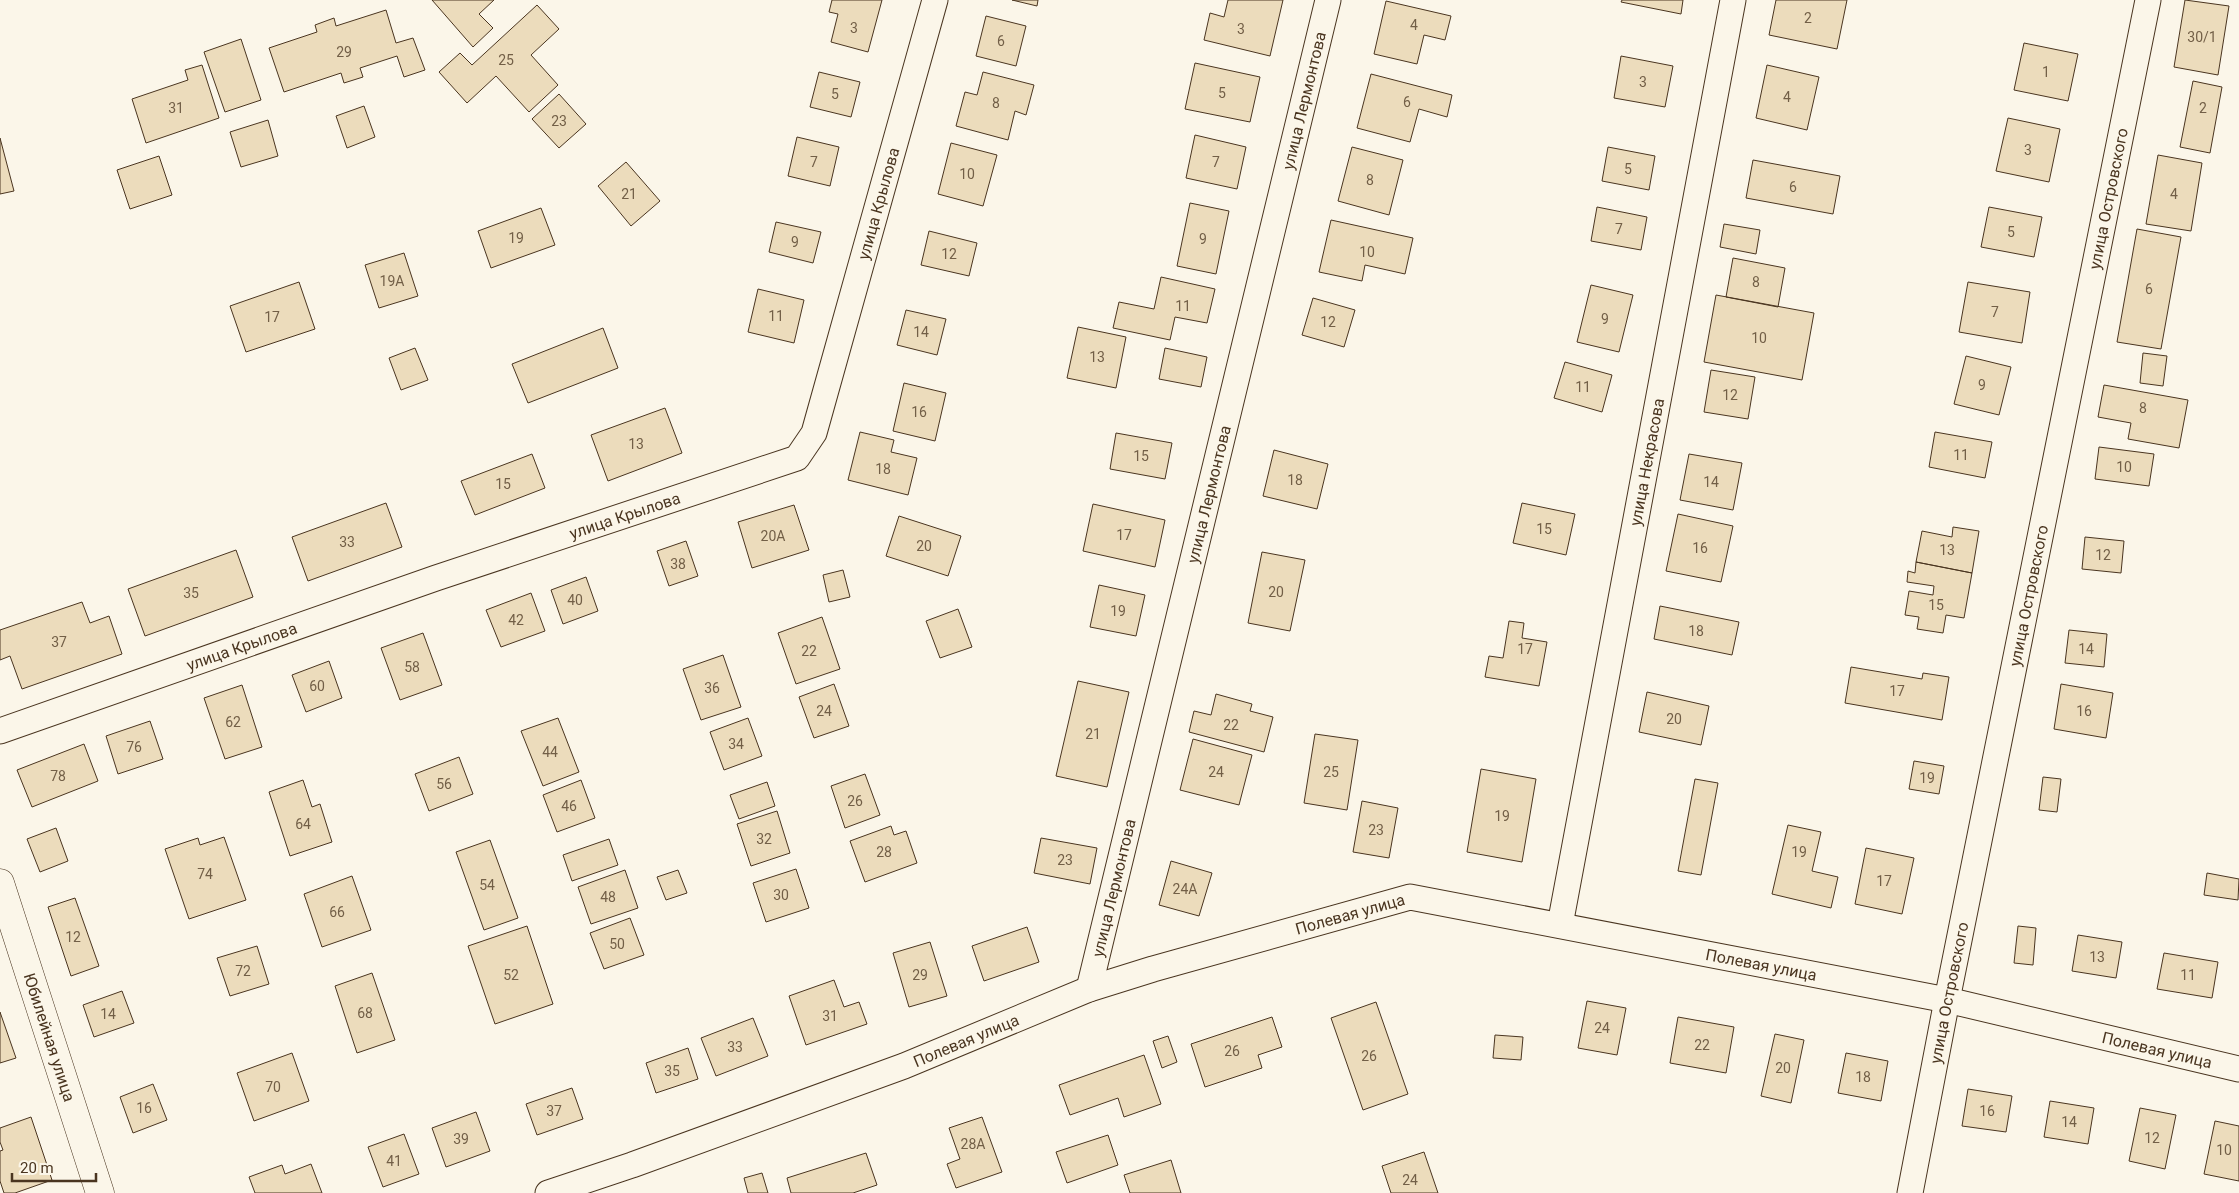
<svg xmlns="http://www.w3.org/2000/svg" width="2239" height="1193" font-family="Roboto,sans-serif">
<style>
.building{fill:#ecdcbc;stroke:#4a3520}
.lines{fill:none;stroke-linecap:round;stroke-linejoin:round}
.minor-casing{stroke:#4a3520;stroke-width:27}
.secondary-casing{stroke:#4a3520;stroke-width:29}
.minor{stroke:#fbf6e9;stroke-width:25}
.secondary{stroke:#fbf6e9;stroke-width:28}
.labels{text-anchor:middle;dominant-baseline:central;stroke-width:4;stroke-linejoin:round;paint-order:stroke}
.number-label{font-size:14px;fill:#725f47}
.street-label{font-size:16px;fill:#4a3520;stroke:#fbf6e9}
</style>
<rect width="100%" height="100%" fill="#fbf6e9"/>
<!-- building -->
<path class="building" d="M 432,0 L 494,0 L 479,14 L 493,28 L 473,47 Z
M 832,0 L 882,0 L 868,52 L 831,42 L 838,14 L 829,12 Z
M 1012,0 L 1038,0 L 1037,6 Z
M 1228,0 L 1283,0 L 1270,56 L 1204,40 L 1210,13 L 1224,17 Z
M 1622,0 L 1683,0 L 1681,14 L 1621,2 Z
M 1776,0 L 1847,0 L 1837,49 L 1769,35 Z
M 2185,0 L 2229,6 L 2218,75 L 2174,67 Z
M 1386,1 L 1451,16 L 1445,40 L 1424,35 L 1417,64 L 1374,54 Z
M 537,5 L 559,29 L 531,55 L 558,85 L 529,112 L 496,76 L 467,103 L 439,72 L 460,53 L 472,65 Z
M 386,10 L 396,43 L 413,38 L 425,70 L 404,77 L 397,56 L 360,68 L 363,77 L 344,83 L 341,73 L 284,92 L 269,48 L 317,32 L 315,25 L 334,18 L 336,26 Z
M 986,16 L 1026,26 L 1016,66 L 976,56 Z
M 241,39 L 261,100 L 225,112 L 204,52 Z
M 2024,43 L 2078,54 L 2068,101 L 2014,90 Z
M 1621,56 L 1673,66 L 1665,107 L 1614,98 Z
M 1195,63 L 1260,77 L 1250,122 L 1185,109 Z
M 202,65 L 219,118 L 146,143 L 132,99 L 188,80 L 185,70 Z
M 1767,65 L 1819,77 L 1807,130 L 1756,118 Z
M 819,72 L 860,82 L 851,117 L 810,107 Z
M 983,72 L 1034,85 L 1026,115 L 1015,111 L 1008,140 L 956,126 L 965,92 L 977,95 Z
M 1371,74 L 1452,95 L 1447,117 L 1419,109 L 1410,142 L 1357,128 Z
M 2193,81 L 2222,87 L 2210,153 L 2180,147 Z
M 559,94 L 586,124 L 559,148 L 532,119 Z
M 364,106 L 375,137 L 347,148 L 336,116 Z
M 2008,118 L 2060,129 L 2049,182 L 1996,171 Z
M 268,120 L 278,156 L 241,167 L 230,132 Z
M 1195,135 L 1246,147 L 1237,189 L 1186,178 Z
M 797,137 L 839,147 L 830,186 L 788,176 Z
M 0,138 L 14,191 L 0,194 Z
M 951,143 L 997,155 L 983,206 L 938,194 Z
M 1352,147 L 1403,160 L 1389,215 L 1338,201 Z
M 1608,147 L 1655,156 L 1649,190 L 1602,181 Z
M 2158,155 L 2202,163 L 2191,231 L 2146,224 Z
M 159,156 L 172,195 L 130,209 L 117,170 Z
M 1753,160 L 1840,176 L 1833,214 L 1746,198 Z
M 626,162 L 660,201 L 631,226 L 598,186 Z
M 1190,203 L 1229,211 L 1216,274 L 1177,266 Z
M 1597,207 L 1647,217 L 1641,250 L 1591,241 Z
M 1989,207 L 2042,217 L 2034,257 L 1981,247 Z
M 541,208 L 555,245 L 491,268 L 478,231 Z
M 1331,220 L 1413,238 L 1405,274 L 1365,265 L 1362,281 L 1319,272 Z
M 776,222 L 821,232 L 813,263 L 769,252 Z
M 1724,224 L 1760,230 L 1756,254 L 1720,247 Z
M 2137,229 L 2181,237 L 2161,349 L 2117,342 Z
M 929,231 L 977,243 L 969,276 L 921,265 Z
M 404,253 L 418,296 L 379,308 L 365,265 Z
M 1733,258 L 1785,268 L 1778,307 L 1726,297 Z
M 1161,277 L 1215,289 L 1207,323 L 1175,317 L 1170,340 L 1113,328 L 1119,302 L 1154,309 Z
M 299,282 L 315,329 L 246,352 L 230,306 Z
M 1968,282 L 2030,292 L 2022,343 L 1959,332 Z
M 1591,285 L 1633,295 L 1619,352 L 1577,342 Z
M 758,289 L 804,300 L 794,343 L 748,332 Z
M 1716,295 L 1814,313 L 1802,380 L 1704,362 Z
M 1313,298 L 1355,310 L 1344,347 L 1302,335 Z
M 906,310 L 946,319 L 937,355 L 897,345 Z
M 1078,327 L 1126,337 L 1116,388 L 1067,378 Z
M 603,328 L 618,368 L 528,403 L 512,364 Z
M 415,348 L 428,380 L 401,390 L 389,358 Z
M 1165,348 L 1207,357 L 1201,387 L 1159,379 Z
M 2143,353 L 2167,356 L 2163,386 L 2140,383 Z
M 1966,356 L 2011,367 L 1999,415 L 1954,404 Z
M 1565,362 L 1612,375 L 1602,412 L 1554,398 Z
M 1711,370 L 1755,377 L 1748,419 L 1704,412 Z
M 904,383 L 946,393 L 935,441 L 893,431 Z
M 2104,385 L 2188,400 L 2179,448 L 2128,439 L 2131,423 L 2098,417 Z
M 665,408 L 682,453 L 608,481 L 591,435 Z
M 860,432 L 894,440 L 891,452 L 917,458 L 908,495 L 848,480 Z
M 1935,432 L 1992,442 L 1985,478 L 1929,467 Z
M 1116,433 L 1172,443 L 1165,479 L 1110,469 Z
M 2099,447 L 2154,454 L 2149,486 L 2095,479 Z
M 1274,450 L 1328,464 L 1317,509 L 1263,496 Z
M 532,454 L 545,488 L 475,515 L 461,481 Z
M 1689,454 L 1742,463 L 1733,510 L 1680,500 Z
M 386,503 L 402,547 L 308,581 L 292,537 Z
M 1522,503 L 1575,514 L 1566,555 L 1513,543 Z
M 1093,504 L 1165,520 L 1155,567 L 1083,551 Z
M 794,505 L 809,550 L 752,568 L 738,522 Z
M 1678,514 L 1733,526 L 1721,582 L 1666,571 Z
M 899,516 L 961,536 L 948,576 L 886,556 Z
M 1953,527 L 1979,531 L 1972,573 L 1916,562 L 1922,531 L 1952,537 Z
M 2085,537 L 2124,541 L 2121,573 L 2082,569 Z
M 686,541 L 698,576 L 669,586 L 657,551 Z
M 236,550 L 253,597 L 145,636 L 128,589 Z
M 1262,552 L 1305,560 L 1290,631 L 1248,623 Z
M 1916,562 L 1972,573 L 1964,618 L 1946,615 L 1943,633 L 1917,629 L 1919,617 L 1905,615 L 1909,591 L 1933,595 L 1934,586 L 1907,582 L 1908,571 L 1915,573 Z
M 843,570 L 850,597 L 829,602 L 823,575 Z
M 586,577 L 598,611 L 563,624 L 551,590 Z
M 1099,585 L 1145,595 L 1136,636 L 1090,627 Z
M 531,593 L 545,631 L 501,647 L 486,610 Z
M 82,602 L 90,623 L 109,616 L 122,654 L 22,689 L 10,656 L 0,660 L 0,630 Z
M 1660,606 L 1739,622 L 1732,655 L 1654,639 Z
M 958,609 L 972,647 L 940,658 L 926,621 Z
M 822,617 L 840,669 L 796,684 L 778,633 Z
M 1509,621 L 1524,623 L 1522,638 L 1547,642 L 1539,686 L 1485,677 L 1489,656 L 1503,658 Z
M 2069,630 L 2107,634 L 2104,667 L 2065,663 Z
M 423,633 L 442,685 L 400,700 L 381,648 Z
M 723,655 L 741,707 L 701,720 L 683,669 Z
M 329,661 L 342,698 L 306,712 L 292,675 Z
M 1851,667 L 1922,679 L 1923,673 L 1949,677 L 1942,720 L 1845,703 Z
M 1078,681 L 1129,692 L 1107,787 L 1056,776 Z
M 834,684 L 849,726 L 814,738 L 799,697 Z
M 2061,684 L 2113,693 L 2106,738 L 2054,729 Z
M 242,685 L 262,747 L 225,759 L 204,698 Z
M 1647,692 L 1709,706 L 1701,745 L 1639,732 Z
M 1216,694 L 1252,704 L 1250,711 L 1273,717 L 1264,752 L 1189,732 L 1194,711 L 1211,715 Z
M 558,718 L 579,772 L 543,786 L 521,731 Z
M 748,718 L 762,756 L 724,770 L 710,732 Z
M 150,721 L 163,759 L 118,774 L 106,736 Z
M 1315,734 L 1358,740 L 1347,810 L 1304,803 Z
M 1193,739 L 1252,755 L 1239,805 L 1180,790 Z
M 84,744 L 98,781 L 32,807 L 17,770 Z
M 459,757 L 473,794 L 429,811 L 415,774 Z
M 1914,761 L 1944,766 L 1939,794 L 1909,789 Z
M 1481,769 L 1536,779 L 1522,862 L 1467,852 Z
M 865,774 L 880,815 L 845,828 L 831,786 Z
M 2043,777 L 2061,779 L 2057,812 L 2039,810 Z
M 1695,779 L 1718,783 L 1701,875 L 1678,871 Z
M 303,780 L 312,807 L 320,804 L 332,842 L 290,856 L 269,792 Z
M 581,780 L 595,818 L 557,832 L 543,795 Z
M 767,782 L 775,806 L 739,819 L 730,795 Z
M 1362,801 L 1398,808 L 1389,858 L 1353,852 Z
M 777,811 L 790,853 L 751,866 L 737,824 Z
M 1788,825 L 1821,832 L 1812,871 L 1838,877 L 1831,908 L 1772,894 Z
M 891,826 L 894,835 L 906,831 L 917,863 L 865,882 L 850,841 Z
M 56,828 L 68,861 L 40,872 L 27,839 Z
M 224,837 L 246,900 L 189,919 L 165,849 L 198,838 L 200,845 Z
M 1041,838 L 1097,848 L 1090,884 L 1034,873 Z
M 609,839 L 618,865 L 572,881 L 563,855 Z
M 490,840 L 518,918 L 484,930 L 456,852 Z
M 1866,848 L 1914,858 L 1902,914 L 1855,904 Z
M 1171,861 L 1212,873 L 1199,916 L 1159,905 Z
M 796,869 L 809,908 L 766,922 L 753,883 Z
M 625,870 L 638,908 L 591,924 L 578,887 Z
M 678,870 L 687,893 L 666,900 L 657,877 Z
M 2207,873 L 2239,879 L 2238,900 L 2204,895 Z
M 352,876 L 371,930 L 322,947 L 304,894 Z
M 75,898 L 99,966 L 71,976 L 48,907 Z
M 630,918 L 644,955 L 604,969 L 590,933 Z
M 527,926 L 553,1004 L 495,1024 L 468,946 Z
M 2018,926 L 2036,928 L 2033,965 L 2014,963 Z
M 1027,927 L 1039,962 L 984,981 L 972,946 Z
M 2078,935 L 2122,942 L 2116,978 L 2072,971 Z
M 930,942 L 947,996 L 909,1007 L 893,953 Z
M 257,946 L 269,984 L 230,996 L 217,958 Z
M 2164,953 L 2218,962 L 2212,998 L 2157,989 Z
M 372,973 L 395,1040 L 357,1053 L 335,986 Z
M 834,980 L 844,1007 L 859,1002 L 867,1024 L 806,1045 L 789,996 Z
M 122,991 L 134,1023 L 94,1037 L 83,1005 Z
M 1587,1001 L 1626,1008 L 1617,1055 L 1578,1048 Z
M 1376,1002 L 1408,1094 L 1363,1110 L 1331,1018 Z
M 0,1012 L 16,1058 L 0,1063 Z
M 1272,1017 L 1282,1047 L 1258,1055 L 1262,1068 L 1205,1087 L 1191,1044 Z
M 1678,1017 L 1734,1027 L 1726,1073 L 1670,1063 Z
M 753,1018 L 768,1056 L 716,1076 L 701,1038 Z
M 1775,1034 L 1804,1040 L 1791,1103 L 1761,1096 Z
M 1495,1035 L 1523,1037 L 1521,1060 L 1493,1058 Z
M 1168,1036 L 1177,1062 L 1162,1068 L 1153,1041 Z
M 688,1048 L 698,1079 L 656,1093 L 646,1063 Z
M 292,1053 L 309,1101 L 254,1121 L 237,1073 Z
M 1846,1053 L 1888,1061 L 1881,1101 L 1838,1093 Z
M 1144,1055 L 1161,1104 L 1124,1117 L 1118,1098 L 1070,1115 L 1059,1085 Z
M 153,1084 L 167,1120 L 133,1133 L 120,1097 Z
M 572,1088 L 583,1119 L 537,1135 L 526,1104 Z
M 1968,1089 L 2012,1096 L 2006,1132 L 1962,1126 Z
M 2050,1101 L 2094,1108 L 2088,1144 L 2044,1137 Z
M 2140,1108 L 2176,1115 L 2165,1169 L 2129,1161 Z
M 476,1112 L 490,1151 L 446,1167 L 432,1128 Z
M 31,1117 L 52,1180 L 15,1193 L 4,1193 L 0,1181 L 0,1151 L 3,1150 L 0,1142 L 0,1128 Z
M 982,1117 L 1002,1172 L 956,1188 L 947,1164 L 960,1159 L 949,1128 Z
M 2215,1121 L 2239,1126 L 2239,1181 L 2204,1174 Z
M 404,1134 L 419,1174 L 383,1187 L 368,1147 Z
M 1108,1135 L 1118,1165 L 1067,1183 L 1056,1152 Z
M 1424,1152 L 1438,1193 L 1391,1193 L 1382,1166 Z
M 866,1153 L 877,1185 L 853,1193 L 791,1193 L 787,1178 Z
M 1171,1160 L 1181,1193 L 1130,1193 L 1124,1175 Z
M 311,1164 L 322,1193 L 255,1193 L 249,1177 L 282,1165 L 285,1174 Z
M 762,1173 L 768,1193 L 748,1193 L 744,1178 Z"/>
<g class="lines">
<defs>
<g id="minor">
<path id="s1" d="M 0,731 L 436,578 L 797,458 L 814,433 L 935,0"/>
<path id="s2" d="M 1560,925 L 1733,0"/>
<path id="s3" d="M 1089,989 L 1328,0"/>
<path id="s4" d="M 548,1193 L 632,1165 L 904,1066 L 1089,989 L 1153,969 L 1410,897 L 1947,1000 L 2239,1069"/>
<path id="s5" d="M 1910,1193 L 1947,1000 L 2148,0"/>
</g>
<g id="secondary">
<path id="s6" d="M 0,883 L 100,1193"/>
</g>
</defs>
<!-- minor casing -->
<use href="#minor" class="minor-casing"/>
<!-- secondary casing -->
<use href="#secondary" class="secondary-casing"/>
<!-- minor -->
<use href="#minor" class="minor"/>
<!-- secondary -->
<use href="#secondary" class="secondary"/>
</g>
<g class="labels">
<!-- number labels -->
<g class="number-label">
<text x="1808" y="18">2</text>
<text x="1414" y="25">4</text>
<text x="854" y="28">3</text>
<text x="1241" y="29">3</text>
<text x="2202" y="37">30/1</text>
<text x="1001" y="41">6</text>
<text x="344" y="52">29</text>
<text x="506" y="60">25</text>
<text x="2046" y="72">1</text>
<text x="1643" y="82">3</text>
<text x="1222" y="93">5</text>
<text x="835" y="94">5</text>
<text x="1787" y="97">4</text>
<text x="1407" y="102">6</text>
<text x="996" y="103">8</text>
<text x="176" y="108">31</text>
<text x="2203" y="108">2</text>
<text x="559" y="121">23</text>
<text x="2028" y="150">3</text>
<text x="814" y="162">7</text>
<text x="1216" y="162">7</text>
<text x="1628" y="169">5</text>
<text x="967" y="174">10</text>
<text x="1370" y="180">8</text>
<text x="1793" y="187">6</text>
<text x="629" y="194">21</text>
<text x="2174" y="194">4</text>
<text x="1619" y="229">7</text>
<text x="2011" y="232">5</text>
<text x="516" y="238">19</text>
<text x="1203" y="239">9</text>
<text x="795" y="242">9</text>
<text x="1367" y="252">10</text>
<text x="949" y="254">12</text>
<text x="392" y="281">19А</text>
<text x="1756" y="282">8</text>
<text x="2149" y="289">6</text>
<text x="1183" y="306">11</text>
<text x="1995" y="312">7</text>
<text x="776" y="316">11</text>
<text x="272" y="317">17</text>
<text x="1605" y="319">9</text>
<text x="1328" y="322">12</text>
<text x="921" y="332">14</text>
<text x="1759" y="338">10</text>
<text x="1097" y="357">13</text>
<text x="1982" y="385">9</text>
<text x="1583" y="387">11</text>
<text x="1730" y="395">12</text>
<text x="2143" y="408">8</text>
<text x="919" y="412">16</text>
<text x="636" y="444">13</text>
<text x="1961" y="455">11</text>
<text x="1141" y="456">15</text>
<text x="2124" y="467">10</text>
<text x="883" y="469">18</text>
<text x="1295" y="480">18</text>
<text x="1711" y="482">14</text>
<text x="503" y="484">15</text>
<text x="1544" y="529">15</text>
<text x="1124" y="535">17</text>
<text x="773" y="536">20А</text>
<text x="347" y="542">33</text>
<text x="924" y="546">20</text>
<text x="1700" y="548">16</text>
<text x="1947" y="550">13</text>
<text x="2103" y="555">12</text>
<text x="678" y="564">38</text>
<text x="1276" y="592">20</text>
<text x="191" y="593">35</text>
<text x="575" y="600">40</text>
<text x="1936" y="605">15</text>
<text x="1118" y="611">19</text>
<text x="516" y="620">42</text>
<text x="1696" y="631">18</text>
<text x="59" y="642">37</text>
<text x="1525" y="649">17</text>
<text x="2086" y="649">14</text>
<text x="809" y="651">22</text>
<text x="412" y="667">58</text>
<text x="317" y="686">60</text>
<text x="712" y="688">36</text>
<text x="1897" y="691">17</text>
<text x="824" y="711">24</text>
<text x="2084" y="711">16</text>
<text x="1674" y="719">20</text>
<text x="233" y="722">62</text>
<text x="1231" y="725">22</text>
<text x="1093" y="734">21</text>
<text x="736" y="744">34</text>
<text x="134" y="747">76</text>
<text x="550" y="752">44</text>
<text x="1216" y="772">24</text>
<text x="1331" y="772">25</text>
<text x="58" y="776">78</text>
<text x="1927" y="778">19</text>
<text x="444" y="784">56</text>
<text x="855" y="801">26</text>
<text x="569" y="806">46</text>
<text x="1502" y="816">19</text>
<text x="303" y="824">64</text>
<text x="1376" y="830">23</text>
<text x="764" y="839">32</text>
<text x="884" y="852">28</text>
<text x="1799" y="852">19</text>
<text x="1065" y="860">23</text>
<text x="205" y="874">74</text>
<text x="1884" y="881">17</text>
<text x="487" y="885">54</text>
<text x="1185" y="889">24А</text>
<text x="781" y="895">30</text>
<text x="608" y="897">48</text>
<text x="337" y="912">66</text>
<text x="73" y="937">12</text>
<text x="617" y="944">50</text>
<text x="2097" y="957">13</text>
<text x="243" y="971">72</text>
<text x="511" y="975">52</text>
<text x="920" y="975">29</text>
<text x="2188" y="975">11</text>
<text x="365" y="1013">68</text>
<text x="108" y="1014">14</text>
<text x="830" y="1016">31</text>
<text x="1602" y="1028">24</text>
<text x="1702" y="1045">22</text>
<text x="735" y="1047">33</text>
<text x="1232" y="1051">26</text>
<text x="1369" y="1056">26</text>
<text x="1783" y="1068">20</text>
<text x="672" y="1071">35</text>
<text x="1863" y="1077">18</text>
<text x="273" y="1087">70</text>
<text x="144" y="1108">16</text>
<text x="554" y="1111">37</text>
<text x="1987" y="1111">16</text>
<text x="2069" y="1122">14</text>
<text x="2152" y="1138">12</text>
<text x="461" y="1139">39</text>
<text x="973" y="1144">28А</text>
<text x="2224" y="1150">10</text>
<text x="394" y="1161">41</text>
<text x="1410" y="1180">24</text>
</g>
<!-- street labels -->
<g class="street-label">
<text stroke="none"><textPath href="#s3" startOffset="914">улица Лермонтова</textPath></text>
<text stroke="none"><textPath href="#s5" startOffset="1014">улица Островского</textPath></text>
<text stroke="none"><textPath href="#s1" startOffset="1111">улица Крылова</textPath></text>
<text stroke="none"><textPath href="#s2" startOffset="471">улица Некрасова</textPath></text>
<text stroke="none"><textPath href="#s3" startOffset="509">улица Лермонтова</textPath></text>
<text stroke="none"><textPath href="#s1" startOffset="661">улица Крылова</textPath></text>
<text stroke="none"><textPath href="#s5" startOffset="609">улица Островского</textPath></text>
<text stroke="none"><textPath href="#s1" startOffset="256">улица Крылова</textPath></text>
<text stroke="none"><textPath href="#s3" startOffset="104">улица Лермонтова</textPath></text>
<text stroke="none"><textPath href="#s4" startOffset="850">Полевая улица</textPath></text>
<text stroke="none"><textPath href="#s4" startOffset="1270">Полевая улица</textPath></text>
<text stroke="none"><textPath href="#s5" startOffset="204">улица Островского</textPath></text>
<text stroke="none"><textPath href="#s6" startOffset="162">Юбилейная улица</textPath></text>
<text stroke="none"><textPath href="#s4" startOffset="445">Полевая улица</textPath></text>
<text stroke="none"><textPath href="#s4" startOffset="1675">Полевая улица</textPath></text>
</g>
</g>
<!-- scale -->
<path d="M12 1173v8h84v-8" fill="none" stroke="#4a3520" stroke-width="2.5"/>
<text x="20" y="1173" font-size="15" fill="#4a3520" stroke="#fbf6e9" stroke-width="4" paint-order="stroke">20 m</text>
</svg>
